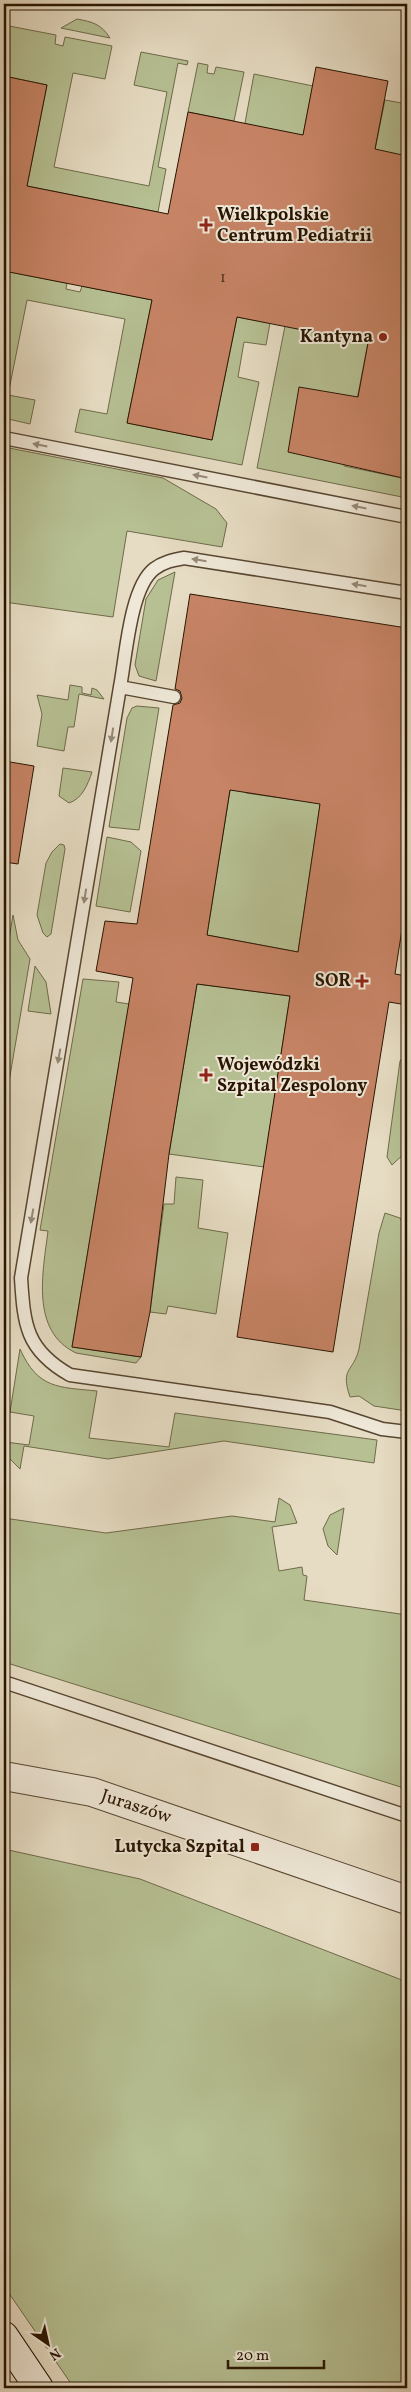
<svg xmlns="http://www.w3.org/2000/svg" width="411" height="2392" font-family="Vollkorn,serif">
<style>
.green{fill:#b6c093;stroke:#6f6a4a}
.building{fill:#c78466;stroke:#281400;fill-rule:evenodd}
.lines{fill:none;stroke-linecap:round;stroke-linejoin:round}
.service-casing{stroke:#584631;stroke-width:15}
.tertiary-casing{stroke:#584631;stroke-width:30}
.secondary-casing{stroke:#281400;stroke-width:30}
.service{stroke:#efe8d8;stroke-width:12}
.tertiary{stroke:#efe8d8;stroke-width:28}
.secondary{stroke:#efe8d8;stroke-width:28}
.oneway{fill:#958977}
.poi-dot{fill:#8f2418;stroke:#efe8d8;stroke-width:2}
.labels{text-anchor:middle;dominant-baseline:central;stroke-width:4;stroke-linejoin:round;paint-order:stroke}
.number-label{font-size:15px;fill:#50301a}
.poi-label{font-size:18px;font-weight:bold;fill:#281400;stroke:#efe8d8;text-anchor:end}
.street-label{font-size:18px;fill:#281400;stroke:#efe8d8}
</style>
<rect width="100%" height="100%" fill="#e6dcc3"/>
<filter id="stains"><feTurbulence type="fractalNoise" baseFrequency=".004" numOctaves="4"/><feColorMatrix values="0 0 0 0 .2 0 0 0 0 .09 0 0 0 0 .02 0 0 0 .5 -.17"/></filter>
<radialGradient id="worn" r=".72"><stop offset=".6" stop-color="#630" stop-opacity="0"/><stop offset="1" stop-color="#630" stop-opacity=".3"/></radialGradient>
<!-- green -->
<path class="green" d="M 77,19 C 93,22 101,24 110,38 L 61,28 Z
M 9,26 L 56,35 L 55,44 L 63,46 L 65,37 L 112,46 L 105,79 L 73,73 L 54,167 L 149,186 L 167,92 L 134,85 L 141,52 L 188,61 L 187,65 L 178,63 L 158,167 L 166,169 L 158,212 L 27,186 L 47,85 L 4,76 L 4,36 L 7,36 Z
M 198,63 L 208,65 L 207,73 L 214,74 L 216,67 L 244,72 L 234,121 L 188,112 Z
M 254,74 L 313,86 L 286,220 L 245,123 Z
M 385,100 L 407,104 L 407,156 L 405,156 L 389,240 L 358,234 Z
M 10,272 L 67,283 L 66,289 L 80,292 L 82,286 L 152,300 L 127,423 L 212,440 L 237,317 L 270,323 L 266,345 L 244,342 L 238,377 L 259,382 L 242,465 L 75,432 L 80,409 L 107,414 L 125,319 L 27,300 L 8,395 L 35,400 L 30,424 L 4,418 L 4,303 Z
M 285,326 L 368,343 L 344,466 L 407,479 L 407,498 L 257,468 Z
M 4,447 L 163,478 L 216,509 L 227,523 L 222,547 L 127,531 L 113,617 L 4,602 Z
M 175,572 L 156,681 L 139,676 L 135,665 L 146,599 L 158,580 Z
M 70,685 L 82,687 L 82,693 L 91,695 L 92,688 L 97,690 L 104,699 L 79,694 L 74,727 L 68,727 L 64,751 L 37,746 L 42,714 L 37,695 L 68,700 Z
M 137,706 L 159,708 L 139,830 L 109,827 L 127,718 L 132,708 Z
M 234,765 L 250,768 L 246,793 L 295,800 L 324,779 L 298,952 L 207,935 Z
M 63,768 L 92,772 C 88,784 82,799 69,803 L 59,796 Z
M 107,837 L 131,842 L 141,851 L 130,912 L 96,906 Z
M 60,844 L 64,845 L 65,849 L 51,934 L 47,937 L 43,933 L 37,915 L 46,863 L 52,852 Z
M 13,915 L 18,940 L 30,959 L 4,1111 L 4,970 Z
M 35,966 L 46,982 L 51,1014 L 28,1011 Z
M 83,979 L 119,982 L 116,1002 L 129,1004 L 72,1347 L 141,1357 L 136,1363 L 76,1353 C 30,1331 43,1272 48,1231 L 40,1230 Z
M 197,984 L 290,996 L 264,1167 L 169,1154 Z
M 403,1057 L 407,1066 L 407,1151 L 392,1165 L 387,1157 L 400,1061 Z
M 176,1177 L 203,1180 L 198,1228 L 228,1233 L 216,1314 L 168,1306 L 166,1314 L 150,1312 L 164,1204 L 174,1204 Z
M 385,1213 L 400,1218 L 407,1229 L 407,1411 L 374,1406 L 359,1396 L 350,1397 C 340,1367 353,1373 359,1349 L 379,1233 Z
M 20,1349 C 38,1389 58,1387 97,1391 L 89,1438 L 169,1447 L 175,1413 L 377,1440 L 374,1463 L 224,1441 L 108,1459 L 24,1446 L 20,1469 L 8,1457 L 5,1442 L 29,1445 L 34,1416 L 10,1412 Z
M 279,1498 L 290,1505 L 297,1523 L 272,1527 L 279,1571 L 302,1567 L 303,1575 L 307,1576 L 304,1600 L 407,1615 L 407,1789 L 4,1662 L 4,1518 L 106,1533 L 232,1516 L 275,1522 Z
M 344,1508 L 337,1555 L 328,1546 L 323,1529 L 330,1515 Z
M 4,1849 L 140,1879 L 407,1982 L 407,2388 L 74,2388 L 4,2286 Z"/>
<!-- building -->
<path class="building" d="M 316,67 L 388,81 L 375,149 L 407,156 L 407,479 L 288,452 L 299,387 L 358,397 L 368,343 L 237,317 L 212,440 L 127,423 L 152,300 L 4,271 L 4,76 L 47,85 L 27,186 L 168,214 L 188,112 L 303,135 Z
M 190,594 L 407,628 L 407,897 L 395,974 L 407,976 L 407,1005 L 389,1002 L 333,1352 L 237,1337 L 290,996 L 197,984 L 169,1154 L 150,1312 L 141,1357 L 72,1347 L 133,978 L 96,971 L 105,921 L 137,924 L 173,705 L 180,703 L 182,698 L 180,691 L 175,689 ZM 230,790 L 320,804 L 298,952 L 207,935 Z
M 4,761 L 34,766 L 18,864 L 4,862 Z"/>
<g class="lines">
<defs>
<path id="service" d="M 4,438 L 407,517
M 407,593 L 184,558 C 173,560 163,562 154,569 C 130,588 126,656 120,687 L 21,1278 C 24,1325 26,1350 70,1375 L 330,1412 L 382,1429 L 407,1432
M 120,687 L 174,697
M 4,1682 L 407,1816"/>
<path id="tertiary" d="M 4,1776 L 92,1792 L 407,1900"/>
<path id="secondary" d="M 4,2336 L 39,2388"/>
</defs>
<!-- service casing -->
<use href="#service" class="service-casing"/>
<!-- tertiary casing -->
<use href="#tertiary" class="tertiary-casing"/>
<!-- secondary casing -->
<use href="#secondary" class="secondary-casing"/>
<!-- service -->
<use href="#service" class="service"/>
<!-- tertiary -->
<use href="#tertiary" class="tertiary"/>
<!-- secondary -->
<use href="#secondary" class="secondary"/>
</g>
<!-- one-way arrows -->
<defs><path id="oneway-solid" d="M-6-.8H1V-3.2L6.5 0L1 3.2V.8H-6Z" transform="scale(1.25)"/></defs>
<g class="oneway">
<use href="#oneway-solid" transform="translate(40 445) rotate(-169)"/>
<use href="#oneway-solid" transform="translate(200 476) rotate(-169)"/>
<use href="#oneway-solid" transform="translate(359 507) rotate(-169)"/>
<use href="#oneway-solid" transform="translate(199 560) rotate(-171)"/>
<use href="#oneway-solid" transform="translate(359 585) rotate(-171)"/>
<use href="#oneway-solid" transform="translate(112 735) rotate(99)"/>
<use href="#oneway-solid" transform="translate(85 896) rotate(99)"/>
<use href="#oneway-solid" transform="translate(59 1056) rotate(100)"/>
<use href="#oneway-solid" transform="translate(32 1216) rotate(100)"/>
</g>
<!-- markers -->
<g class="poi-dot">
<path d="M203.5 217.5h5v5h5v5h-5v5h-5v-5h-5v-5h5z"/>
<circle cx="383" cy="337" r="5"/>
<path d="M359.5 973.5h5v5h5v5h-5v5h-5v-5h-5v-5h5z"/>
<path d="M203.5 1067.5h5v5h5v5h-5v5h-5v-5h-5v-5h5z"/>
<rect x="250" y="1842" width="10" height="10" rx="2.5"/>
</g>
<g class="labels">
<!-- number labels -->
<g class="number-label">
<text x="223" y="278">1</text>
</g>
<!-- poi labels -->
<g class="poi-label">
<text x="217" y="215" text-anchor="start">Wielkpolskie<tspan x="217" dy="21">Centrum Pediatrii</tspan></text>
<text x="373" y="337">Kantyna</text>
<text x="351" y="981">SOR</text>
<text x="217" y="1065" text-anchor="start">Wojewódzki<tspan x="217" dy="21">Szpital Zespolony</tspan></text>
<text x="245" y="1847">Lutycka Szpital</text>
</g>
<!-- street labels -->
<g class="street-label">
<text transform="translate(136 1807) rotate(18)">Juraszów</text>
</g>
</g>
<!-- margin -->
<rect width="411" height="2392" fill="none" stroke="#e6dcc3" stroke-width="20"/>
<rect x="5" y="5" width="401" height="2382" fill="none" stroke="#281400" stroke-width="2.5"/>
<rect x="10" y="10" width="391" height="2372" fill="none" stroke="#281400"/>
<!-- north arrow -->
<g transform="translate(48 2344) rotate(146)" stroke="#efe8d8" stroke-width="4" paint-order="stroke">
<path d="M0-4L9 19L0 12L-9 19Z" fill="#281400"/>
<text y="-8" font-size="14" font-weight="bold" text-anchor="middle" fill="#281400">N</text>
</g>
<!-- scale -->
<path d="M228 2360v8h96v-8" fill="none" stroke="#281400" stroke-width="2.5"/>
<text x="236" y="2360" font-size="15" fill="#281400" stroke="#efe8d8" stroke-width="4" paint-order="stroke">20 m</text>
<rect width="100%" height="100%" filter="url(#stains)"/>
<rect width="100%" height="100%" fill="url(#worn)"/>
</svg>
